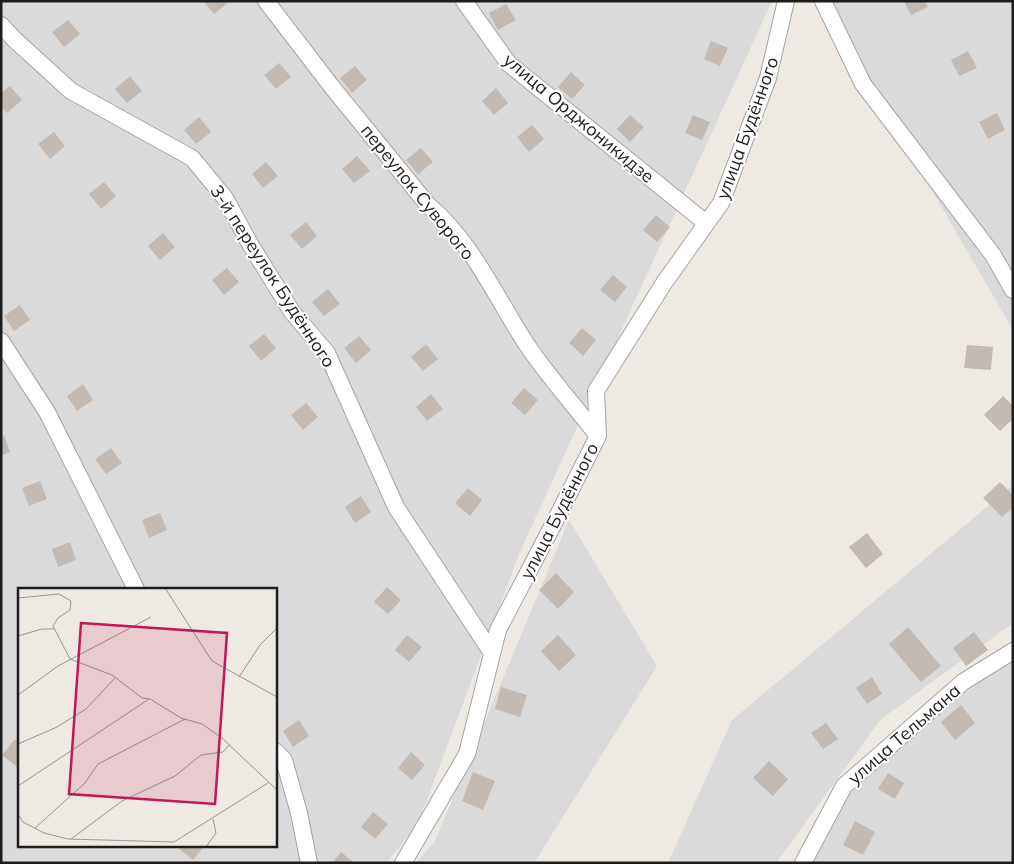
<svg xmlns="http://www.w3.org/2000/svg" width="1014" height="864" font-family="Mulish,sans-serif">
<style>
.residential{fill:#dbdada;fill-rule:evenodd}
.building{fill:#c2bab3}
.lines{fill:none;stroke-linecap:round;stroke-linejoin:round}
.minor-casing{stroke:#a4a4a4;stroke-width:18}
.minor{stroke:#fff;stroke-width:16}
.labels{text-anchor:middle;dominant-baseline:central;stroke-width:4;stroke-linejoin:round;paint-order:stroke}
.street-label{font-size:18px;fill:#1d1d1d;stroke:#fff}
.inset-road{fill:none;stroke:#9a9894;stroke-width:1}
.view{fill:#c2185b;fill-opacity:0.15;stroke:#c2185b;stroke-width:2.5}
.inset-edge{fill:none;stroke:#1d1d1d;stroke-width:2.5}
</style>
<rect width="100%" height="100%" fill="#eeeae3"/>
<!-- residential -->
<path class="residential" d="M 1,1 L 772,1 L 519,554 L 418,824 L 386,863 L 1,863 ZM 19,589 L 275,589 L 275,845 L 19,845 Z
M 822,1 L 1013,1 L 1013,330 Z
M 1013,485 L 1013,623 L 880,720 L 776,863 L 668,863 L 732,720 Z
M 569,520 L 657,666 L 534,863 L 416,863 L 435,841 Z
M 1013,659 L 1013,863 L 797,863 L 880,751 Z"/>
<!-- building -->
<path class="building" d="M 203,1 L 230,1 L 214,14 Z
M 904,1 L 925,1 L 928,7 L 911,15 Z
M 506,4 L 516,20 L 498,30 L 489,13 Z
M 68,20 L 80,34 L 64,47 L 52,32 Z
M 711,41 L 728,48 L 720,66 L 704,59 Z
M 968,51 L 977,68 L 959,76 L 951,60 Z
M 279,63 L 291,77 L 276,89 L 264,75 Z
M 355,66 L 367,80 L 352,93 L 340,78 Z
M 571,72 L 585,85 L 572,99 L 558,87 Z
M 130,76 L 142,91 L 127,103 L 115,89 Z
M 10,86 L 22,100 L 7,113 L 1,106 L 1,93 Z
M 496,88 L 508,103 L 494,115 L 482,101 Z
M 997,113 L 1005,130 L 988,139 L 979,122 Z
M 630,115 L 644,127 L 630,142 L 617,129 Z
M 693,115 L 710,122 L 702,140 L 685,133 Z
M 199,117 L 211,132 L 196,144 L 184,130 Z
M 532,125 L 544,139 L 529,152 L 517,137 Z
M 54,132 L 65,146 L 50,159 L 38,144 Z
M 421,148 L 433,162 L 418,174 L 406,160 Z
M 357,156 L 370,171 L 354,183 L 342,169 Z
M 266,162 L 278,176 L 263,188 L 252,174 Z
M 104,182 L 116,196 L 101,209 L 89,194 Z
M 656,215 L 670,227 L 657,242 L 643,230 Z
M 306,222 L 317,236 L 302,249 L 290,235 Z
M 163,233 L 175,247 L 160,260 L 148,246 Z
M 227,268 L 239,282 L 224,295 L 212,280 Z
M 613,275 L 627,287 L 615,302 L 600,290 Z
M 328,289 L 340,304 L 324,316 L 312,302 Z
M 20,305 L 30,320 L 14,331 L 4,316 Z
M 582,328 L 596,340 L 583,356 L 569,343 Z
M 264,334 L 276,348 L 261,361 L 249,346 Z
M 359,336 L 371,350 L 356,363 L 344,348 Z
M 426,344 L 438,359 L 423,371 L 411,357 Z
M 967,345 L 993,347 L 991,370 L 964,368 Z
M 83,384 L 93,400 L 77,411 L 67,396 Z
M 524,388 L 538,400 L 525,415 L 511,403 Z
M 431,394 L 443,409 L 427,421 L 416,407 Z
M 1003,396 L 1013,406 L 1013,419 L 1000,431 L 984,415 Z
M 306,403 L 318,417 L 303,430 L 291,415 Z
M 4,435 L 10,452 L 1,456 L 1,436 Z
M 111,448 L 122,463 L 106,474 L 95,459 Z
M 40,481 L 47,499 L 29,506 L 22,488 Z
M 1000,482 L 1013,495 L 1013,507 L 1002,517 L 983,498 Z
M 468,488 L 482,500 L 470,516 L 455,503 Z
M 361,496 L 371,512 L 355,523 L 345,507 Z
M 160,513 L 167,530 L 149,538 L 142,520 Z
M 867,533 L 883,554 L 866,568 L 849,547 Z
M 70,542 L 76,560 L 58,567 L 52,549 Z
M 556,573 L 574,592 L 558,609 L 539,590 Z
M 387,587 L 401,600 L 388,614 L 374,602 Z
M 908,627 L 941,666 L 921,682 L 889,644 Z
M 974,632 L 988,650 L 966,666 L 953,648 Z
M 407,635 L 422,647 L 409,662 L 395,650 Z
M 558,635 L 576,655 L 559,671 L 541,651 Z
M 872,677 L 882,694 L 867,704 L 856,688 Z
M 501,687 L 527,695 L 520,717 L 495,709 Z
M 961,705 L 975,723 L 955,740 L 941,722 Z
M 299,720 L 309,736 L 293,747 L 283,731 Z
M 826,723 L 838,739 L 823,749 L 811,733 Z
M 15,739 L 19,743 L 19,764 L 17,767 L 2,755 Z
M 411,752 L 425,765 L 412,780 L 398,768 Z
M 769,761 L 788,779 L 773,796 L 753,778 Z
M 473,772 L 495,781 L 483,810 L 462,801 Z
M 888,773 L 904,783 L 895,799 L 878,789 Z
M 373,812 L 388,824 L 375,839 L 361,827 Z
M 855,821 L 875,832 L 863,855 L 843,845 Z
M 181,845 L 205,845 L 193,860 L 178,848 Z
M 341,852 L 354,863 L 332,863 Z"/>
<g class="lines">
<defs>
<path id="minor" d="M 266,1 L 332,87 L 428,205 C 471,241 495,295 525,342 C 546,374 574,405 598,436
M 464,1 L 509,64 L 706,223
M 823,1 L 863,84 L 993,255 L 1013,290
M 1,25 L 15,40 L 71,91 L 192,158 L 225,198 L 250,244 L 292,312 L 327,353 L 396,507 L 492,653
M 1,341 L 47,412 L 136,589
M 275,751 L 284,760 L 299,813 L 309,863
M 403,863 L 467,754 L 498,630 L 554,523 L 598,436 L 596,391 L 664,283 L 721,203 L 768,78 L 786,1
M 803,863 L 844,786 L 963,682 L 1013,651"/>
</defs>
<!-- minor casing -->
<use href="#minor" class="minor-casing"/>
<!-- minor -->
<use href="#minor" class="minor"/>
</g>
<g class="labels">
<!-- street labels -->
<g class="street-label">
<text transform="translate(579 118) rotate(40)">улица Орджоникидзе</text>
<text transform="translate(747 128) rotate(-70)">улица Будённого</text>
<text transform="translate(418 192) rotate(51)">переулок Суворого</text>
<text transform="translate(273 276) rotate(57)">3-й переулок Будённого</text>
<text transform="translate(559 511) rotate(-63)">улица Будённого</text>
<text transform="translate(904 734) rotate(-41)">улица Тельмана</text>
</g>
</g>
<!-- overview -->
<g transform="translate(18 588)">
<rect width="259" height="259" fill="#eeeae3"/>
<path class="inset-road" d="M 147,0 L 194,73 L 259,109M 0,10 L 41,6 L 53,13 L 52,22 L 40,30 L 35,38 L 52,71 L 94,87 L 124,110 L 132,111 L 163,130 L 184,136 L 204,150 L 259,202M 0,48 L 24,41 L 37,41M 221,89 L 242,57 L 259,40M 0,107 L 40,78 L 133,29M 0,156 L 39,139 L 68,121 L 97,90M 0,198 L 131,111M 0,226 L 5,234 L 26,245 L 50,251 L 156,254 L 250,195M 17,240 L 67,195 L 80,176 L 167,131M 53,251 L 104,213 L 157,188 L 183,167 L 205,164 L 211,157M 188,259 L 198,245 L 195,231"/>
<path class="view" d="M 63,35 L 209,45 L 197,216 L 51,206 Z"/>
<rect width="259" height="259" class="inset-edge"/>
</g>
<!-- border -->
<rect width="1014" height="864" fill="none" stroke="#1d1d1d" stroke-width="5"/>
</svg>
